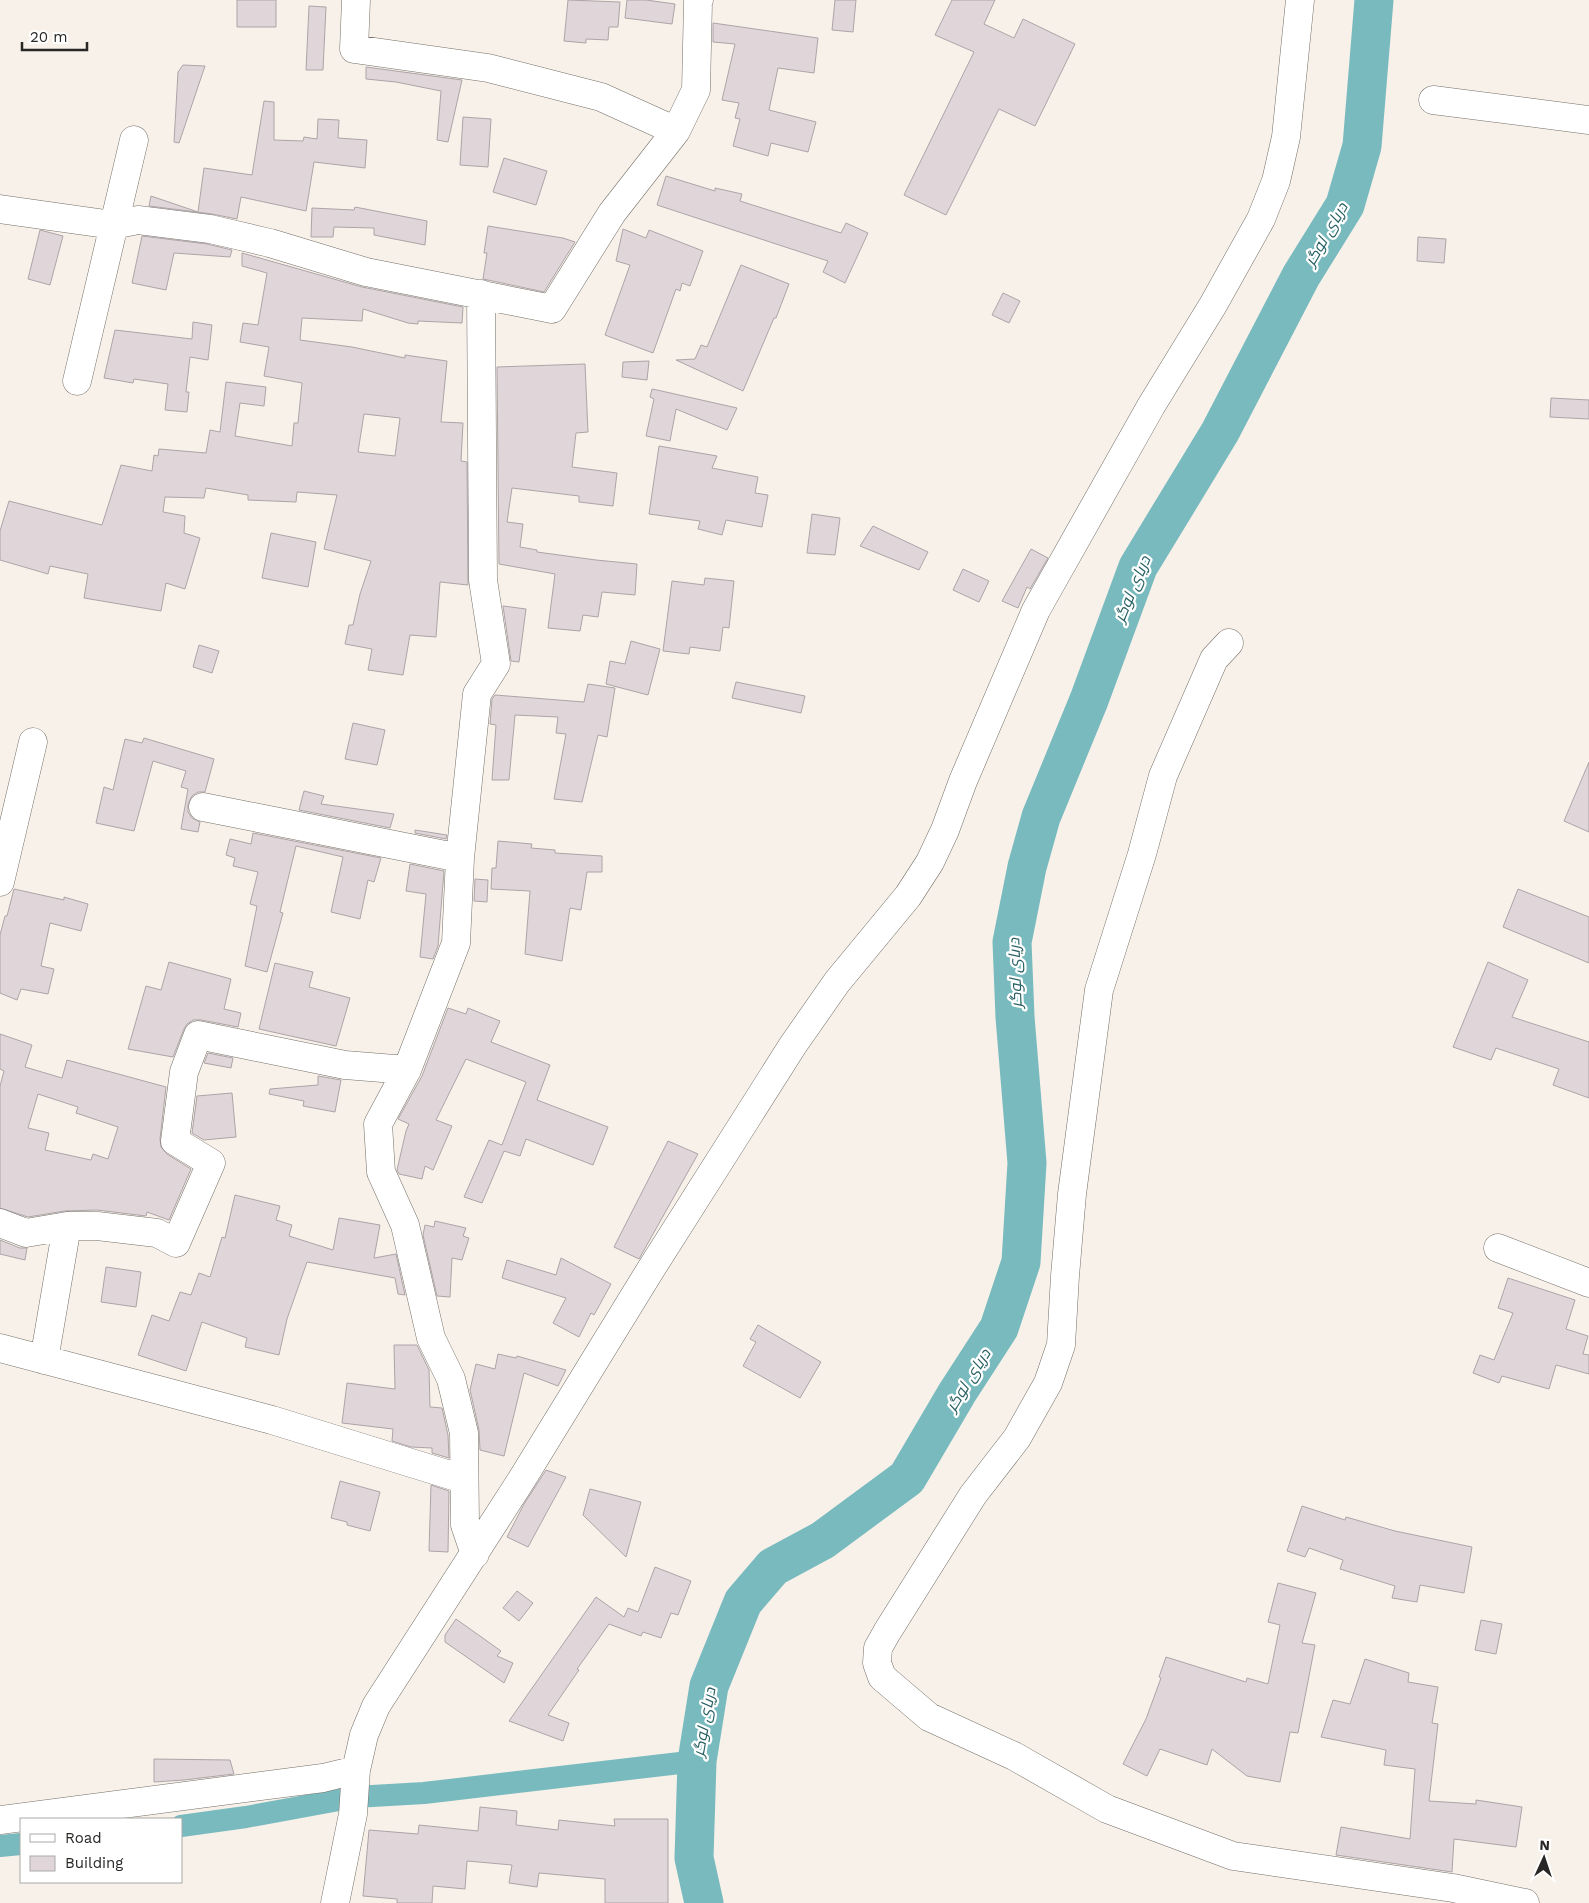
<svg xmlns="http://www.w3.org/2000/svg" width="1589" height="1903" font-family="'Work Sans',Cairo,sans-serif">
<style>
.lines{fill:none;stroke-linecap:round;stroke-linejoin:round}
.canal{stroke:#78babe;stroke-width:22}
.river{stroke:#78babe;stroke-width:39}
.building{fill:#e0d6da;stroke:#ada4a8;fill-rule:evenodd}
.minor-casing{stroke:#746f68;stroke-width:29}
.minor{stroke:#fff;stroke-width:28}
.labels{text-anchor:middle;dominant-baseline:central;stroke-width:4.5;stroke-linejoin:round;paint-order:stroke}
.water-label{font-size:16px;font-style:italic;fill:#275f62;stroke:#fff}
</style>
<rect width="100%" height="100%" fill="#f7f1ea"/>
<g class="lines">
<!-- canal -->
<path class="canal" d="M 181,1826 L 246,1817 L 355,1797 L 424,1793 L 697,1761
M 0,1846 L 21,1844"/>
<!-- river -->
<path class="river" d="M 704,1903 L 694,1858 L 697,1761 L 709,1686 L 743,1602 L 773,1567 L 823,1540 L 907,1478 L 957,1393 L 999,1328 L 1021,1262 L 1027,1163 L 1015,1017 L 1012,942 L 1027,867 L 1041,817 L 1089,700 L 1138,567 L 1220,432 L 1301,276 L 1345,205 L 1362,146 L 1374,0"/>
</g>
<!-- building -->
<path class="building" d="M 237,0 L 276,0 L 276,27 L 237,27 Z
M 568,0 L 620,2 L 618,27 L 609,27 L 608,40 L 586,39 L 586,43 L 564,41 Z
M 627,0 L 646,0 L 675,4 L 672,24 L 625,18 Z
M 835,0 L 856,0 L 853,32 L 832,30 Z
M 952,0 L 995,0 L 984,24 L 1014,38 L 1023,19 L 1075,44 L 1035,126 L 999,109 L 946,215 L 904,195 L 974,52 L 935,35 Z
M 309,6 L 326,7 L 323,70 L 306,70 Z
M 713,23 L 818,38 L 814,73 L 778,68 L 769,110 L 816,122 L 808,152 L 771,143 L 768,156 L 733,146 L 740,119 L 735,118 L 739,103 L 722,100 L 735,44 L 713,42 Z
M 183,65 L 205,66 L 179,143 L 174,142 L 178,72 Z
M 366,67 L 462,80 L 448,142 L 437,140 L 441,91 L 396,82 L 366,79 Z
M 264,101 L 274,102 L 274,140 L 303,141 L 304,137 L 317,139 L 318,119 L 339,120 L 338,138 L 367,140 L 365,168 L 314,162 L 306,211 L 241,197 L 237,219 L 212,214 L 149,206 L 151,196 L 198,212 L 204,168 L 252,175 Z
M 463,117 L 491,119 L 488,167 L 460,165 Z
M 504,158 L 547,171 L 536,205 L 493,192 Z
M 666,176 L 715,191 L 715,188 L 742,194 L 740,201 L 841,233 L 846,223 L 868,233 L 845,283 L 823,272 L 828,261 L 657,205 Z
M 355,207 L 427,221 L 425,245 L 374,235 L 374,228 L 334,227 L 333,237 L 311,237 L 312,208 L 354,210 Z
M 488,226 L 563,238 L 575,242 L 544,292 L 483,279 L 487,253 L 484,253 Z
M 623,229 L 646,238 L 649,230 L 703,251 L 690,286 L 682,283 L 680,291 L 676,289 L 653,353 L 605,335 L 630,265 L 616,261 Z
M 40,230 L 63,236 L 50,285 L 28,279 Z
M 142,236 L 207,244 L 232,250 L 230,257 L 174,253 L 166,290 L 132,283 Z
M 1418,237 L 1446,239 L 1444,263 L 1417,261 Z
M 242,253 L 362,287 L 463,307 L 462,323 L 418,321 L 418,324 L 408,323 L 363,309 L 362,321 L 302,318 L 300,340 L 352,347 L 405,358 L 405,355 L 447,361 L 441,422 L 463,423 L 461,461 L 467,462 L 468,585 L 440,582 L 436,637 L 410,635 L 403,675 L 368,670 L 372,649 L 345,644 L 349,625 L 353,625 L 360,594 L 371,561 L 324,549 L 337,495 L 297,492 L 296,502 L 248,500 L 248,495 L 206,488 L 204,498 L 165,497 L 163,512 L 185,516 L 184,533 L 200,538 L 185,589 L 166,583 L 161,611 L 84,598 L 88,574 L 50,566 L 48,574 L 0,560 L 0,531 L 9,501 L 102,525 L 121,465 L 152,471 L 154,455 L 158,456 L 159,449 L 206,453 L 210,430 L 220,432 L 226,382 L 266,387 L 264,406 L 240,403 L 235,436 L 292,446 L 294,423 L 298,423 L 302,383 L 264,376 L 269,347 L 240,342 L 243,323 L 258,325 L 267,273 L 242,266 ZM 364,414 L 400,418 L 395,456 L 358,452 Z
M 741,265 L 789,284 L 776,318 L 774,318 L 743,391 L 676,360 L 695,359 L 701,345 L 707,347 Z
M 1003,293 L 1020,301 L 1009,323 L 992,315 Z
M 193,322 L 212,325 L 208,360 L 190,357 L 186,392 L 189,392 L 187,412 L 165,410 L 168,384 L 134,379 L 133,383 L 104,378 L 115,330 L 192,339 Z
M 649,361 L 647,380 L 622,377 L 623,362 Z
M 585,364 L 588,432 L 576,433 L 572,467 L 617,473 L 613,506 L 579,502 L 579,496 L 512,488 L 507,522 L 523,524 L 520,547 L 537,550 L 537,552 L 596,560 L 637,564 L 635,595 L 602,592 L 598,617 L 583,615 L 580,631 L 548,628 L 555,574 L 499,564 L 497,367 Z
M 652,389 L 657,390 L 737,408 L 727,430 L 676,409 L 670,441 L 646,436 L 654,399 L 650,397 Z
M 1551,398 L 1589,400 L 1589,419 L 1550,417 Z
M 659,446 L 717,456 L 712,468 L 758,477 L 755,493 L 768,495 L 762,527 L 726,520 L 722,535 L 698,529 L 700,521 L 649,514 Z
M 812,514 L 840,518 L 835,555 L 807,553 Z
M 873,526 L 928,552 L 919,570 L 860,546 Z
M 271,533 L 316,542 L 308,587 L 262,578 Z
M 1031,549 L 1048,558 L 1030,589 L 1027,587 L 1018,608 L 1002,601 Z
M 963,569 L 989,581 L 979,602 L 953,590 Z
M 705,578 L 734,581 L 729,628 L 723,627 L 720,651 L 690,647 L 689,654 L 663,651 L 672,581 L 704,585 Z
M 503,606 L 526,609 L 519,662 L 511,661 Z
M 631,641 L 660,649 L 648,695 L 606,684 L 610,661 L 625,664 Z
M 199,645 L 219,651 L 212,673 L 193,667 Z
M 736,682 L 805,696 L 801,713 L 732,698 Z
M 588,684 L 615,688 L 607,737 L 598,735 L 582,802 L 554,799 L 566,734 L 556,733 L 558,717 L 515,715 L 509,780 L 492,780 L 496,725 L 490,724 L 492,699 L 495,695 L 584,702 Z
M 353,723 L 385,730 L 377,765 L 345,759 Z
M 144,738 L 214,759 L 205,792 L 198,792 L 192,796 L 188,804 L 188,812 L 192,818 L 200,822 L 198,832 L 181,829 L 188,789 L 181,787 L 186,771 L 153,761 L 134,831 L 96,823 L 104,787 L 113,790 L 125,739 L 142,743 Z
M 1589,762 L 1589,832 L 1564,821 Z
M 304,791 L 324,796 L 321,804 L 394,814 L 390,828 L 299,810 Z
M 415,830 L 447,835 L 446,839 L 415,833 Z
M 253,833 L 381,858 L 374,882 L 368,880 L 360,919 L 331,912 L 343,857 L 296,846 L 280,912 L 283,913 L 267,972 L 245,966 L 257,906 L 250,904 L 258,872 L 233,866 L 235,858 L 226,855 L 230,839 L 251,844 Z
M 498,841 L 532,844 L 531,848 L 555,850 L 555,853 L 602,856 L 602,872 L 587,872 L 581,910 L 570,908 L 562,961 L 525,954 L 530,891 L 491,889 L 492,868 L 496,868 Z
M 410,864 L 444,871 L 438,946 L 433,959 L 420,957 L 426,894 L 406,891 Z
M 475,879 L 488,880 L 487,902 L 474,901 Z
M 14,889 L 64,900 L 64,897 L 88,904 L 81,931 L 50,923 L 41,966 L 54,969 L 48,994 L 21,989 L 17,1000 L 0,993 L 0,935 L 5,916 L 7,916 Z
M 1518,889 L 1589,917 L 1589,963 L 1503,927 Z
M 169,962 L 231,979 L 224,1009 L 241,1013 L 238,1027 L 201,1020 L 193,1020 L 187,1024 L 184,1029 L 173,1057 L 128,1049 L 146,986 L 161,990 Z
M 1488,962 L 1528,980 L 1512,1017 L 1589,1042 L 1589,1098 L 1553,1085 L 1559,1069 L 1496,1048 L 1491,1060 L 1453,1047 Z
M 275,963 L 313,972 L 309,987 L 350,998 L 336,1046 L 259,1029 Z
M 448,1008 L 466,1014 L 468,1008 L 500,1021 L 491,1042 L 550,1065 L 537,1100 L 608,1127 L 593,1165 L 526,1139 L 520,1156 L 504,1151 L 482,1203 L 464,1197 L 489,1140 L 502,1145 L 526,1082 L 466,1059 L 436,1120 L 452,1126 L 433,1170 L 425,1166 L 422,1179 L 399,1174 L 397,1170 L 406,1131 L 409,1124 L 398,1119 L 422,1076 Z
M 0,1034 L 32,1045 L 25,1067 L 62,1078 L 67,1060 L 166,1087 L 160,1139 L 161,1147 L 167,1154 L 191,1169 L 169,1220 L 147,1212 L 146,1216 L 97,1210 L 65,1211 L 28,1217 L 0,1208 L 0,1086 L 4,1071 L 0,1069 ZM 38,1094 L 78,1107 L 76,1113 L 118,1127 L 108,1159 L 93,1154 L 91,1160 L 45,1150 L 49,1133 L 28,1128 Z
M 208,1053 L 233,1058 L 231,1068 L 204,1063 Z
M 318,1076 L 341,1080 L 335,1112 L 303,1106 L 304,1101 L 269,1094 L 270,1089 L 318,1085 Z
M 232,1093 L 236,1137 L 204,1140 L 192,1133 L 197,1096 Z
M 668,1141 L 698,1154 L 639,1259 L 614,1247 Z
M 235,1195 L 280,1206 L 276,1220 L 292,1225 L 289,1236 L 333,1250 L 339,1218 L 380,1225 L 374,1258 L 396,1254 L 405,1295 L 398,1294 L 395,1278 L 307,1262 L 287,1319 L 279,1355 L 245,1347 L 247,1338 L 202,1322 L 186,1371 L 138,1355 L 152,1315 L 169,1321 L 180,1292 L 191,1295 L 199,1273 L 210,1277 L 222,1237 L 225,1238 Z
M 435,1221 L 466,1228 L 463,1236 L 469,1238 L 462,1260 L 452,1258 L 450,1297 L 437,1296 L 423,1235 L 425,1225 L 434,1227 Z
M 0,1240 L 20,1248 L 27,1248 L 25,1260 L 0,1254 Z
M 561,1258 L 611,1284 L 594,1315 L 591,1313 L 579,1337 L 553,1323 L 566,1298 L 502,1278 L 507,1260 L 556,1275 Z
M 106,1267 L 141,1272 L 136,1307 L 101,1302 Z
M 1508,1278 L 1575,1300 L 1566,1329 L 1588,1336 L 1583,1354 L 1589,1355 L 1589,1374 L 1556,1365 L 1549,1389 L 1502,1376 L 1499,1383 L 1473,1373 L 1480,1355 L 1494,1360 L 1513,1313 L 1498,1308 Z
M 758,1325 L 821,1362 L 800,1398 L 743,1366 L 756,1342 L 750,1339 Z
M 394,1345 L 417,1345 L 429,1370 L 430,1407 L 442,1408 L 448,1435 L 449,1458 L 432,1453 L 432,1448 L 411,1447 L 392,1441 L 393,1429 L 342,1423 L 347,1383 L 395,1389 Z
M 498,1354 L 516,1358 L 517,1356 L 566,1370 L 558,1386 L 524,1373 L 504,1456 L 480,1450 L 479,1430 L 470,1390 L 476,1364 L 495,1369 Z
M 546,1470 L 566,1477 L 528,1547 L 507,1537 L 524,1504 Z
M 340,1481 L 380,1492 L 370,1531 L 347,1525 L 347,1522 L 331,1518 Z
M 431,1485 L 449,1491 L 448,1552 L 429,1551 Z
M 590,1489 L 641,1502 L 626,1557 L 583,1515 Z
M 1302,1506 L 1345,1520 L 1346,1517 L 1395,1531 L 1472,1547 L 1464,1593 L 1420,1585 L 1417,1602 L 1392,1598 L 1395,1586 L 1340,1569 L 1343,1560 L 1309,1548 L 1305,1557 L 1287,1551 Z
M 655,1567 L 691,1581 L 678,1615 L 671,1613 L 661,1638 L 643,1632 L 641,1636 L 609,1624 L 577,1669 L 579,1670 L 548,1715 L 569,1723 L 563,1741 L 509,1721 L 596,1597 L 624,1617 L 628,1608 L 638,1612 Z
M 1278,1583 L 1316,1593 L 1302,1643 L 1315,1645 L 1298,1733 L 1290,1732 L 1280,1782 L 1247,1776 L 1212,1749 L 1207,1765 L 1160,1749 L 1147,1776 L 1123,1764 L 1146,1719 L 1161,1678 L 1159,1677 L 1166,1657 L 1246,1682 L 1247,1678 L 1268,1684 L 1280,1625 L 1268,1622 Z
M 517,1591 L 533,1603 L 519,1621 L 503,1608 Z
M 456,1619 L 501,1651 L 497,1656 L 513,1663 L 504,1683 L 445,1642 L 445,1635 Z
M 1481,1620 L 1502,1624 L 1496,1654 L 1475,1650 Z
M 1365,1659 L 1409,1673 L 1408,1682 L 1438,1687 L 1432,1723 L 1438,1724 L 1429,1801 L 1476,1804 L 1476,1800 L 1522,1807 L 1516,1847 L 1454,1839 L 1452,1872 L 1336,1855 L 1341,1827 L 1410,1839 L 1415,1769 L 1384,1765 L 1386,1750 L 1321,1737 L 1333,1700 L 1350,1704 Z
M 154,1759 L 230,1760 L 234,1774 L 184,1780 L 154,1782 Z
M 480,1807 L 517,1811 L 516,1825 L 558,1830 L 559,1820 L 615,1826 L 614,1819 L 668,1819 L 668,1903 L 605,1903 L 605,1879 L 539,1873 L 537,1887 L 509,1883 L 512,1865 L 467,1861 L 465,1889 L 433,1886 L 432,1903 L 397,1903 L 397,1899 L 363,1896 L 369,1830 L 418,1834 L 419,1825 L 478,1831 Z"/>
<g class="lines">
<defs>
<path id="minor" d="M 356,0 L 354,49 L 488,68 L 601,97 L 676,131
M 1433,100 L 1589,120
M 0,209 L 113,225 L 138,220 L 210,229 L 270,243 L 366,272 L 552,309 L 612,213 L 676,131 L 696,90 L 698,2 L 699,0
M 77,381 L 134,140
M 1229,643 L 1214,659 L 1163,776 L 1142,854 L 1099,990 L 1072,1194 L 1065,1276 L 1061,1345 L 1048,1383 L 1017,1438 L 973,1495 L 887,1632 L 878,1648 L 877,1663 L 882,1677 L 929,1717 L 1014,1756 L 1107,1809 L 1233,1856 L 1453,1888 L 1525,1903
M 203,807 L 460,858
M 0,882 L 33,742
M 0,1223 L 26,1233 L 67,1226 L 97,1226 L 157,1233 L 176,1243 L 211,1163 L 175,1141 L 184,1072 L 198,1035 L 345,1065 L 407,1070
M 1498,1248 L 1589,1283
M 0,1348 L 272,1420 L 463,1479
M 44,1360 L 67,1226
M 475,1554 L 465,1525 L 464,1433 L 451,1379 L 431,1338 L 405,1225 L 381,1172 L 378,1124 L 407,1070 L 456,943 L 460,858 L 477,694 L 496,664 L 483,580 L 481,294
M 0,1820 L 323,1778 L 356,1770
M 335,1903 L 353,1814 L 356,1770 L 364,1735 L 376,1706 L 522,1479 L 651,1269 L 793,1045 L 837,982 L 908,896 L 930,862 L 945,830 L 963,781 L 1036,610 L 1151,406 L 1213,305 L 1261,219 L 1276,181 L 1286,137 L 1300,0"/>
</defs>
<!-- minor casing -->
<use href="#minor" class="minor-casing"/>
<!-- minor -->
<use href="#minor" class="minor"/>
</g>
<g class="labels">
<!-- water labels -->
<g class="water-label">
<text transform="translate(1326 234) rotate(-60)">دریای لوگر</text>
<text transform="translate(1132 589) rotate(-67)">دریای لوگر</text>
<text transform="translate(1015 973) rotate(-92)">دریای لوگر</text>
<text transform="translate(968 1380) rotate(-58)">دریای لوگر</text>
<text transform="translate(704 1722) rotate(-80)">دریای لوگر</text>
</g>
</g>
<!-- legend -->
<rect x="20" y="1818" width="162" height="65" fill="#ffffff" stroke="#a9a9a8"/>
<rect x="30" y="1834" width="25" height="8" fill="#ffffff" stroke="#a9a9a8"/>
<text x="65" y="1843" font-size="15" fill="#292725">Road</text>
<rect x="30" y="1856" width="25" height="15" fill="#e0d6da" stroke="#a9a9a8"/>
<text x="65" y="1868" font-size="15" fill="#292725">Building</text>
<!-- north arrow -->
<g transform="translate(1544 1858) rotate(3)" stroke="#ffffff" stroke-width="4" paint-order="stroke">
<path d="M0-4L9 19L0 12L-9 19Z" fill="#292725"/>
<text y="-8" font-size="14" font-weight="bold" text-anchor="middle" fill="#292725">N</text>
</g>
<!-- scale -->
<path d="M22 42v8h65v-8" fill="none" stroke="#292725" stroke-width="2.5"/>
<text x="30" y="42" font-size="15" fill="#292725" stroke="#ffffff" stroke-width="4" paint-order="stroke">20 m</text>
</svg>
